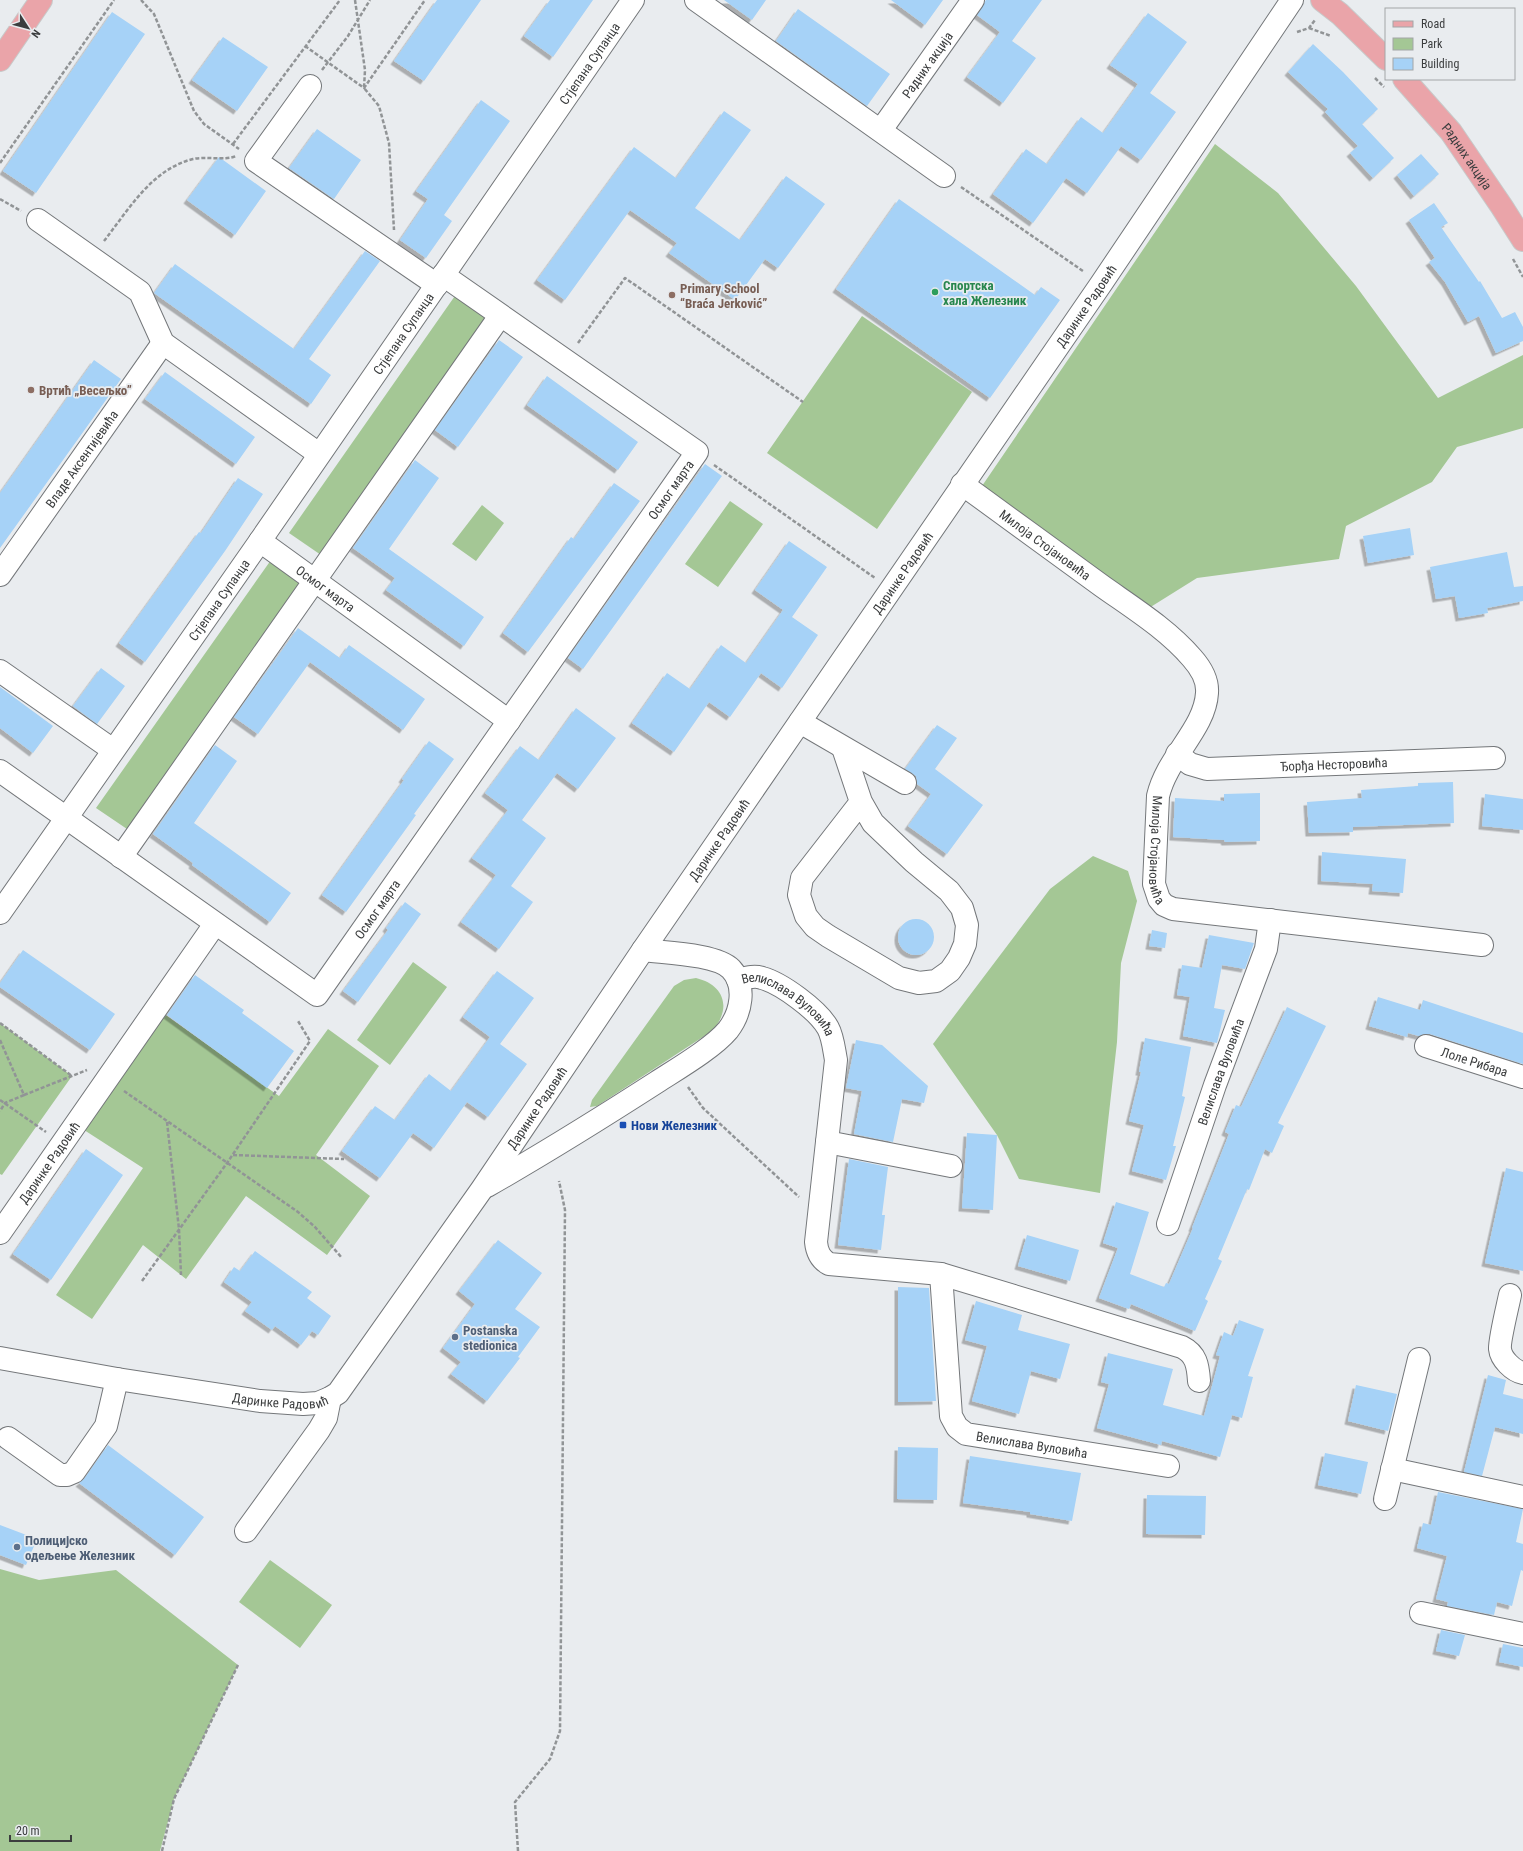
<svg xmlns="http://www.w3.org/2000/svg" width="1523" height="1851" font-family="'Roboto Condensed',sans-serif">
<style>
.green{fill:#a4c795}
.building{fill:#a6d2f7;filter:url(#shadow)}
.lines{fill:none;stroke-linecap:round;stroke-linejoin:round}
.minor-casing{stroke:#74777a;stroke-width:24}
.major-casing{stroke:#c8c9c9;stroke-width:24}
.path{stroke:#919496;stroke-width:2.5;stroke-dasharray:4 2;stroke-linecap:butt}
.minor{stroke:#fff;stroke-width:22}
.major{stroke:#eaa4a9;stroke-width:22}
.leisure-dot{fill:#2e9e5b;stroke:#e9ecef;stroke-width:1.5}
.education-dot{fill:#8d6e63;stroke:#e9ecef;stroke-width:1.5}
.transit-dot{fill:#1a4fb4;stroke:#e9ecef;stroke-width:1.5}
.service-dot{fill:#5c6f8a;stroke:#e9ecef;stroke-width:1.5}
.labels{text-anchor:middle;dominant-baseline:central;stroke-width:3.5;stroke-linejoin:round;paint-order:stroke}
.street-label{font-size:13px;fill:#3b3d3e;stroke:#e9ecef}
.leisure-label{font-size:13px;font-weight:bold;fill:#27864d;stroke:#e9ecef;text-anchor:start}
.education-label{font-size:13px;font-weight:bold;fill:#785e54;stroke:#e9ecef;text-anchor:start}
.transit-label{font-size:13px;font-weight:bold;fill:#164399;stroke:#e9ecef;text-anchor:start}
.service-label{font-size:13px;font-weight:bold;fill:#4e5e75;stroke:#e9ecef;text-anchor:start}
</style>
<defs>
<filter id="shadow"><feDropShadow dx="-3.5" dy="3.5" stdDeviation="0" flood-color="#0004"/></filter>
</defs>
<rect width="100%" height="100%" fill="#e9ecef"/>
<!-- green -->
<path class="green" d="M 1215,144 L 1278,193 L 1356,286 L 1438,398 L 1523,355 L 1523,428 L 1457,447 L 1432,482 L 1346,526 L 1339,559 L 1197,578 L 1149,608 L 982,486 Z
M 457,293 L 488,315 L 321,555 L 289,533 Z
M 862,316 L 972,392 L 877,529 L 767,453 Z
M 730,501 L 763,524 L 718,587 L 685,564 Z
M 482,505 L 504,523 L 476,561 L 452,544 Z
M 271,560 L 302,581 L 127,829 L 96,808 Z
M 1093,856 L 1128,871 L 1137,901 L 1121,963 L 1117,1042 L 1100,1193 L 1019,1179 L 997,1135 L 933,1044 L 1050,889 Z
M 413,962 L 447,987 L 390,1065 L 357,1040 Z
M 696,978 C 725,985 732,1009 712,1031 L 597,1106 L 590,1107 L 592,1100 L 674,986 L 684,980 Z
M 160,1011 L 279,1096 L 328,1029 L 379,1066 L 316,1155 L 370,1196 L 327,1255 L 246,1196 L 186,1279 L 143,1245 L 92,1319 L 56,1295 L 143,1168 L 81,1128 Z
M 0,1023 L 72,1076 L 2,1175 L 0,1174 Z
M 270,1560 L 332,1605 L 300,1648 L 239,1602 Z
M 0,1569 L 39,1580 L 116,1570 L 238,1665 L 174,1799 L 160,1851 L 0,1851 Z"/>
<!-- building -->
<path class="building" d="M 437,0 L 481,0 L 424,81 L 394,61 Z
M 550,0 L 593,0 L 553,57 L 524,36 Z
M 724,0 L 766,0 L 752,20 Z
M 891,0 L 943,0 L 925,25 Z
M 986,0 L 1042,0 L 1012,41 L 1036,58 L 1003,103 L 967,77 L 1000,32 L 977,15 Z
M 798,9 L 890,74 L 867,106 L 776,41 Z
M 112,12 L 145,34 L 36,193 L 3,171 Z
M 1148,13 L 1187,42 L 1150,93 L 1176,112 L 1141,160 L 1121,146 L 1087,193 L 1066,178 L 1033,223 L 993,194 L 1026,149 L 1047,164 L 1081,117 L 1103,133 L 1138,84 L 1110,65 Z
M 223,37 L 268,67 L 237,111 L 192,80 Z
M 1313,44 L 1343,72 L 1378,109 L 1362,124 L 1394,158 L 1373,178 L 1350,153 L 1358,146 L 1325,112 L 1328,109 L 1288,72 Z
M 481,100 L 510,121 L 444,215 L 452,221 L 426,258 L 400,240 L 428,199 L 416,191 Z
M 724,111 L 751,130 L 695,208 L 740,240 L 786,176 L 825,204 L 778,268 L 765,259 L 735,300 L 669,253 L 677,243 L 630,210 L 565,300 L 537,280 L 634,147 L 676,178 Z
M 317,129 L 361,160 L 334,199 L 289,168 Z
M 1421,154 L 1439,174 L 1414,196 L 1397,175 Z
M 219,157 L 266,191 L 235,235 L 187,200 Z
M 899,199 L 1035,295 L 1041,287 L 1060,300 L 990,398 L 836,289 Z
M 1434,203 L 1448,223 L 1441,227 L 1479,282 L 1480,281 L 1502,318 L 1515,312 L 1523,327 L 1523,341 L 1496,353 L 1479,316 L 1468,322 L 1445,282 L 1429,262 L 1435,258 L 1409,220 Z
M 365,251 L 380,261 L 309,359 L 331,375 L 311,404 L 154,293 L 175,264 L 294,349 Z
M 499,340 L 523,357 L 458,447 L 435,430 Z
M 94,360 L 121,379 L 0,548 L 0,493 Z
M 165,372 L 255,437 L 236,464 L 145,399 Z
M 547,376 L 638,442 L 618,470 L 527,405 Z
M 415,460 L 439,478 L 389,549 L 484,617 L 464,646 L 386,590 L 395,578 L 353,548 Z
M 705,464 L 722,476 L 583,669 L 568,658 Z
M 238,478 L 263,494 L 225,551 L 145,662 L 119,643 L 199,532 L 201,533 Z
M 614,483 L 640,501 L 528,652 L 503,633 L 571,537 L 574,539 Z
M 1410,528 L 1414,555 L 1368,563 L 1363,536 Z
M 789,541 L 827,567 L 792,617 L 818,635 L 782,688 L 761,673 L 730,717 L 709,702 L 674,752 L 632,723 L 667,673 L 690,689 L 721,645 L 746,663 L 783,610 L 789,614 L 755,590 Z
M 1507,552 L 1514,587 L 1523,586 L 1523,601 L 1487,608 L 1488,613 L 1459,618 L 1455,596 L 1436,599 L 1430,567 Z
M 298,628 L 340,658 L 349,645 L 425,699 L 403,730 L 310,662 L 258,734 L 234,717 Z
M 101,668 L 125,686 L 97,724 L 73,706 Z
M 0,687 L 53,726 L 33,753 L 0,728 Z
M 576,708 L 616,738 L 578,789 L 557,773 L 522,820 L 546,838 L 511,886 L 533,902 L 499,949 L 461,922 L 496,875 L 472,858 L 508,810 L 485,793 L 520,746 L 539,760 Z
M 937,725 L 957,738 L 935,769 L 983,805 L 947,854 L 908,826 L 931,794 L 917,784 L 916,776 L 905,769 Z
M 429,741 L 454,759 L 414,814 L 416,815 L 346,912 L 322,895 L 404,780 L 402,779 Z
M 215,745 L 237,761 L 194,823 L 291,893 L 270,922 L 192,865 L 193,863 L 153,834 Z
M 1453,782 L 1454,823 L 1353,827 L 1353,832 L 1309,833 L 1307,802 L 1362,798 L 1361,790 L 1418,786 L 1418,783 Z
M 1260,793 L 1260,841 L 1225,842 L 1224,840 L 1173,837 L 1175,798 L 1224,801 L 1224,794 Z
M 1485,794 L 1523,799 L 1523,830 L 1482,826 Z
M 1322,852 L 1406,859 L 1403,893 L 1372,891 L 1373,884 L 1321,881 Z
M 405,902 L 421,914 L 358,1002 L 343,991 L 388,930 L 386,928 Z
M898 937a18 18 0 1 1 36 0a18 18 0 1 1-36 0Z
M 1152,930 L 1167,933 L 1165,948 L 1149,946 Z
M 1209,935 L 1254,943 L 1245,969 L 1222,965 L 1214,1008 L 1225,1010 L 1217,1043 L 1183,1036 L 1190,997 L 1177,995 L 1182,965 L 1202,968 Z
M 23,950 L 115,1014 L 90,1050 L 0,987 L 0,983 Z
M 497,971 L 534,998 L 500,1044 L 527,1064 L 488,1117 L 467,1102 L 434,1148 L 413,1133 L 380,1178 L 342,1151 L 375,1106 L 395,1120 L 429,1074 L 451,1091 L 490,1037 L 463,1017 Z
M 195,975 L 244,1010 L 242,1013 L 294,1051 L 267,1088 L 167,1015 Z
M 1378,997 L 1420,1010 L 1423,1000 L 1523,1033 L 1523,1064 L 1430,1034 L 1424,1034 L 1419,1036 L 1408,1033 L 1407,1037 L 1369,1026 Z
M 1287,1007 L 1326,1026 L 1278,1123 L 1284,1126 L 1272,1153 L 1265,1149 L 1249,1190 L 1247,1189 L 1218,1259 L 1222,1261 L 1205,1299 L 1208,1301 L 1195,1331 L 1131,1304 L 1129,1309 L 1099,1298 L 1118,1248 L 1103,1243 L 1116,1202 L 1149,1212 L 1130,1274 L 1164,1287 L 1166,1283 L 1169,1284 L 1193,1228 L 1192,1228 L 1229,1134 L 1225,1132 L 1236,1105 L 1241,1107 Z
M 1145,1038 L 1191,1047 L 1182,1096 L 1185,1097 L 1173,1146 L 1176,1146 L 1166,1180 L 1132,1171 L 1144,1125 L 1129,1121 L 1141,1072 L 1139,1072 Z
M 856,1040 L 882,1045 L 928,1086 L 924,1103 L 902,1099 L 893,1142 L 854,1134 L 862,1091 L 846,1088 Z
M 967,1133 L 997,1135 L 993,1210 L 962,1208 Z
M 86,1149 L 123,1175 L 51,1280 L 13,1254 Z
M 849,1159 L 888,1167 L 882,1215 L 885,1215 L 881,1250 L 838,1245 Z
M 1506,1168 L 1523,1172 L 1523,1271 L 1485,1263 Z
M 1027,1235 L 1079,1250 L 1070,1281 L 1018,1266 Z
M 498,1240 L 542,1273 L 515,1309 L 540,1327 L 518,1357 L 520,1358 L 487,1401 L 451,1374 L 461,1362 L 443,1348 L 475,1304 L 459,1291 Z
M 255,1251 L 312,1292 L 307,1298 L 331,1316 L 318,1335 L 312,1331 L 301,1345 L 275,1326 L 272,1330 L 245,1311 L 252,1302 L 224,1282 L 234,1267 L 240,1271 Z
M 898,1287 L 929,1288 L 936,1401 L 898,1402 Z
M 976,1301 L 1022,1315 L 1018,1330 L 1070,1344 L 1060,1379 L 1031,1371 L 1019,1414 L 972,1401 L 987,1346 L 965,1340 Z
M 1239,1320 L 1264,1329 L 1248,1376 L 1253,1377 L 1242,1418 L 1232,1415 L 1220,1457 L 1162,1441 L 1161,1445 L 1097,1428 L 1109,1384 L 1101,1382 L 1108,1353 L 1173,1369 L 1163,1405 L 1204,1416 L 1220,1356 L 1216,1355 L 1224,1332 L 1233,1336 Z
M 1488,1375 L 1506,1380 L 1503,1394 L 1523,1399 L 1523,1434 L 1495,1427 L 1482,1476 L 1464,1472 Z
M 1356,1385 L 1397,1394 L 1388,1431 L 1348,1421 Z
M 108,1445 L 204,1517 L 175,1555 L 79,1483 L 84,1479 Z
M 898,1447 L 938,1448 L 937,1500 L 897,1499 Z
M 1325,1453 L 1368,1462 L 1361,1494 L 1318,1485 Z
M 970,1456 L 1081,1473 L 1072,1521 L 1030,1514 L 1030,1512 L 963,1503 Z
M 1438,1492 L 1523,1509 L 1516,1542 L 1523,1544 L 1523,1571 L 1521,1570 L 1512,1606 L 1497,1602 L 1494,1615 L 1447,1606 L 1448,1602 L 1436,1599 L 1447,1556 L 1417,1548 L 1423,1523 L 1431,1525 Z
M 1147,1495 L 1206,1496 L 1205,1535 L 1146,1534 Z
M 0,1525 L 37,1539 L 26,1565 L 0,1555 Z
M 1441,1630 L 1465,1635 L 1459,1656 L 1436,1651 Z
M 1503,1644 L 1523,1648 L 1523,1667 L 1499,1662 Z"/>
<g class="lines">
<defs>
<g id="minor">
<path d="M 696,0 L 944,176"/>
<path d="M 310,86 L 256,161 L 437,285"/>
<path id="s1" d="M 881,130 L 973,0"/>
<path d="M 38,220 L 140,292 L 163,343 L 319,454"/>
<path id="s2" d="M 962,484 C 1009,518 1055,552 1102,586 C 1133,608 1167,629 1192,658 C 1200,667 1208,680 1207,693 C 1205,729 1167,757 1158,796 L 1154,884 L 1159,899 L 1164,905 L 1173,909 L 1482,945"/>
<path id="s3" d="M 260,541 L 509,721"/>
<path id="s4" d="M 0,575 L 163,343"/>
<path d="M 0,671 L 113,750"/>
<path d="M 800,722 L 905,783"/>
<path d="M 843,748 L 861,802 L 873,823 L 914,862 L 949,891 L 962,908 L 967,925 L 965,944 L 959,958 L 950,971 L 936,981 L 919,983 L 899,978 L 828,936 L 815,927 L 806,916 L 799,895 L 802,878 L 861,802"/>
<path id="s5" d="M 1177,754 L 1190,764 L 1207,769 L 1494,758"/>
<path id="s6" d="M 0,771 L 317,995 L 697,452 L 443,275"/>
<path d="M 121,857 L 500,316"/>
<path id="s7" d="M 0,913 L 260,541 L 633,0"/>
<path id="s8" d="M 738,980 C 746,978 754,975 762,978 C 781,983 818,1010 828,1028 C 833,1037 834,1050 836,1060 L 816,1242 C 817,1252 820,1259 829,1264 L 941,1274 L 1182,1347 C 1196,1354 1198,1365 1199,1381"/>
<path id="s9" d="M 1426,1046 L 1523,1077"/>
<path d="M 827,1142 L 951,1166"/>
<path d="M 487,1186 C 545,1153 601,1118 657,1082 C 677,1069 713,1048 728,1030 C 741,1013 747,986 731,969 C 716,954 665,953 643,950"/>
<path id="s10" d="M 1168,1224 L 1215,1085 L 1266,949 L 1270,920"/>
<path id="s11" d="M 0,1233 L 215,924"/>
<path id="s12" d="M 941,1274 L 951,1416 L 957,1427 L 966,1434 L 1168,1466"/>
<path d="M 1510,1295 C 1508,1305 1499,1341 1500,1349 C 1501,1359 1513,1371 1523,1373"/>
<path id="s13" d="M 0,1358 L 117,1379 L 260,1401 L 303,1404 L 318,1403 L 330,1398 L 338,1393 L 482,1189 L 643,950 L 1101,284 L 1292,0"/>
<path d="M 8,1438 L 60,1475 L 67,1475 L 74,1472 L 106,1426 L 117,1379"/>
<path d="M 1392,1469 L 1523,1497"/>
<path d="M 1385,1499 L 1419,1359"/>
<path d="M 246,1531 L 319,1430 L 326,1418 L 330,1398"/>
<path d="M 1421,1613 L 1523,1634"/>
</g>
<g id="major">
<path d="M 1322,0 L 1340,14 L 1386,59"/>
<path d="M 0,60 L 41,0"/>
<path id="s14" d="M 1404,79 L 1451,132 L 1502,207 L 1523,240"/>
</g>
</defs>
<!-- minor casing -->
<use href="#minor" class="minor-casing"/>
<!-- major casing -->
<use href="#major" class="major-casing"/>
<!-- path -->
<path class="path" d="M 141,0 L 154,14 L 194,111 L 204,124 L 239,149
M 355,0 L 365,70 L 364,88 L 379,106 L 389,143 L 394,230
M 1309,28 L 1331,36
M 1297,32 L 1309,28 L 1315,20
M 305,46 L 364,88 L 425,0
M 322,70 L 348,36 L 370,0
M 1375,78 L 1384,87
M 233,144 L 340,0
M 0,163 L 114,0
M 961,187 L 1083,271
M 0,199 L 21,211
M 104,241 C 129,209 152,169 193,159 C 207,156 224,161 236,156
M 1513,259 L 1523,277
M 578,343 L 625,278 L 803,402
M 714,465 L 875,578
M 0,1023 L 72,1076
M 0,1040 L 24,1095 L 5,1103 L 0,1111
M 688,1087 L 703,1108 L 799,1197
M 124,1091 L 298,1212 L 315,1227 L 342,1258
M 24,1095 L 87,1070
M 0,1100 L 46,1132
M 167,1122 L 179,1229 L 181,1275
M 233,1155 L 344,1159
M 142,1281 L 227,1163 L 310,1041 L 298,1021
M 162,1851 L 174,1799 L 238,1665
M 518,1851 L 515,1802 L 550,1759 L 560,1731 L 565,1210 L 559,1181"/>
<!-- minor -->
<use href="#minor" class="minor"/>
<!-- major -->
<use href="#major" class="major"/>
</g>
<!-- markers -->
<circle class="leisure-dot" cx="935" cy="292" r="4"/>
<g class="education-dot">
<circle cx="672" cy="295" r="4"/>
<circle cx="31" cy="390" r="4"/>
</g>
<rect class="transit-dot" x="619" y="1121" width="8" height="8" rx="2"/>
<g class="service-dot">
<circle cx="455" cy="1337" r="4"/>
<circle cx="17" cy="1547" r="4"/>
</g>
<g class="labels">
<!-- street labels -->
<g class="street-label">
<text stroke="none"><textPath href="#s7" startOffset="1034">Стјепана Супанца</textPath></text>
<text stroke="none"><textPath href="#s1" startOffset="80">Радних акција</textPath></text>
<text stroke="none"><textPath href="#s14" startOffset="100">Радних акција</textPath></text>
<text stroke="none"><textPath href="#s13" startOffset="1664">Даринке Радовић</textPath></text>
<text stroke="none"><textPath href="#s7" startOffset="706">Стјепана Супанца</textPath></text>
<text stroke="none"><textPath href="#s4" startOffset="142">Владе Аксентијевића</textPath></text>
<text stroke="none"><textPath href="#s6" startOffset="1005">Осмог марта</textPath></text>
<text stroke="none"><textPath href="#s2" startOffset="103">Милоја Стојановића</textPath></text>
<text stroke="none"><textPath href="#s13" startOffset="1340">Даринке Радовић</textPath></text>
<text stroke="none"><textPath href="#s3" startOffset="81">Осмог марта</textPath></text>
<text stroke="none"><textPath href="#s7" startOffset="382">Стјепана Супанца</textPath></text>
<text stroke="none"><textPath href="#s5" startOffset="161">Ђорђа Несторовића</textPath></text>
<text stroke="none"><textPath href="#s13" startOffset="1016">Даринке Радовић</textPath></text>
<text stroke="none"><textPath href="#s2" startOffset="497">Милоја Стојановића</textPath></text>
<text stroke="none"><textPath href="#s6" startOffset="493">Осмог марта</textPath></text>
<text stroke="none"><textPath href="#s8" startOffset="60">Велислава Вуловића</textPath></text>
<text stroke="none"><textPath href="#s9" startOffset="51">Лоле Рибара</textPath></text>
<text stroke="none"><textPath href="#s10" startOffset="161">Велислава Вуловића</textPath></text>
<text stroke="none"><textPath href="#s13" startOffset="692">Даринке Радовић</textPath></text>
<text stroke="none"><textPath href="#s11" startOffset="86">Даринке Радовић</textPath></text>
<text stroke="none"><textPath href="#s13" startOffset="284">Даринке Радовић</textPath></text>
<text stroke="none"><textPath href="#s12" startOffset="233">Велислава Вуловића</textPath></text>
</g>
<!-- leisure labels -->
<g class="leisure-label">
<text x="943" y="285">Спортска<tspan x="943" dy="15">хала Железник</tspan></text>
</g>
<!-- education labels -->
<g class="education-label">
<text x="680" y="288">Primary School<tspan x="680" dy="15">“Braća Jerković”</tspan></text>
<text x="39" y="390">Вртић „Весељко”</text>
</g>
<!-- transit labels -->
<g class="transit-label">
<text x="631" y="1125">Нови Железник</text>
</g>
<!-- service labels -->
<g class="service-label">
<text x="463" y="1330">Postanska<tspan x="463" dy="15">stedionica</tspan></text>
<text x="25" y="1540">Полицијско<tspan x="25" dy="15">одељење Железник</tspan></text>
</g>
</g>
<!-- legend -->
<rect x="1385" y="8" width="130" height="72" fill="#e9ecef" stroke="#a3a6a8"/>
<rect x="1393" y="21" width="20" height="6" fill="#eaa4a9" stroke="#a3a6a8"/>
<text x="1421" y="28" font-size="12" fill="#3b3d3e">Road</text>
<rect x="1393" y="38" width="20" height="12" fill="#a4c795" stroke="#a3a6a8"/>
<text x="1421" y="48" font-size="12" fill="#3b3d3e">Park</text>
<rect x="1393" y="58" width="20" height="12" fill="#a6d2f7" stroke="#a3a6a8"/>
<text x="1421" y="68" font-size="12" fill="#3b3d3e">Building</text>
<!-- north arrow -->
<g transform="translate(28 28) rotate(126)" stroke="#e9ecef" stroke-width="3" paint-order="stroke">
<path d="M0-3L7 15L0 10L-7 15Z" fill="#3b3d3e"/>
<text y="-6" font-size="11" font-weight="bold" text-anchor="middle" fill="#3b3d3e">N</text>
</g>
<!-- scale -->
<path d="M10 1835v6h61v-6" fill="none" stroke="#3b3d3e" stroke-width="2"/>
<text x="16" y="1835" font-size="12" fill="#3b3d3e" stroke="#e9ecef" stroke-width="3" paint-order="stroke">20 m</text>
</svg>
